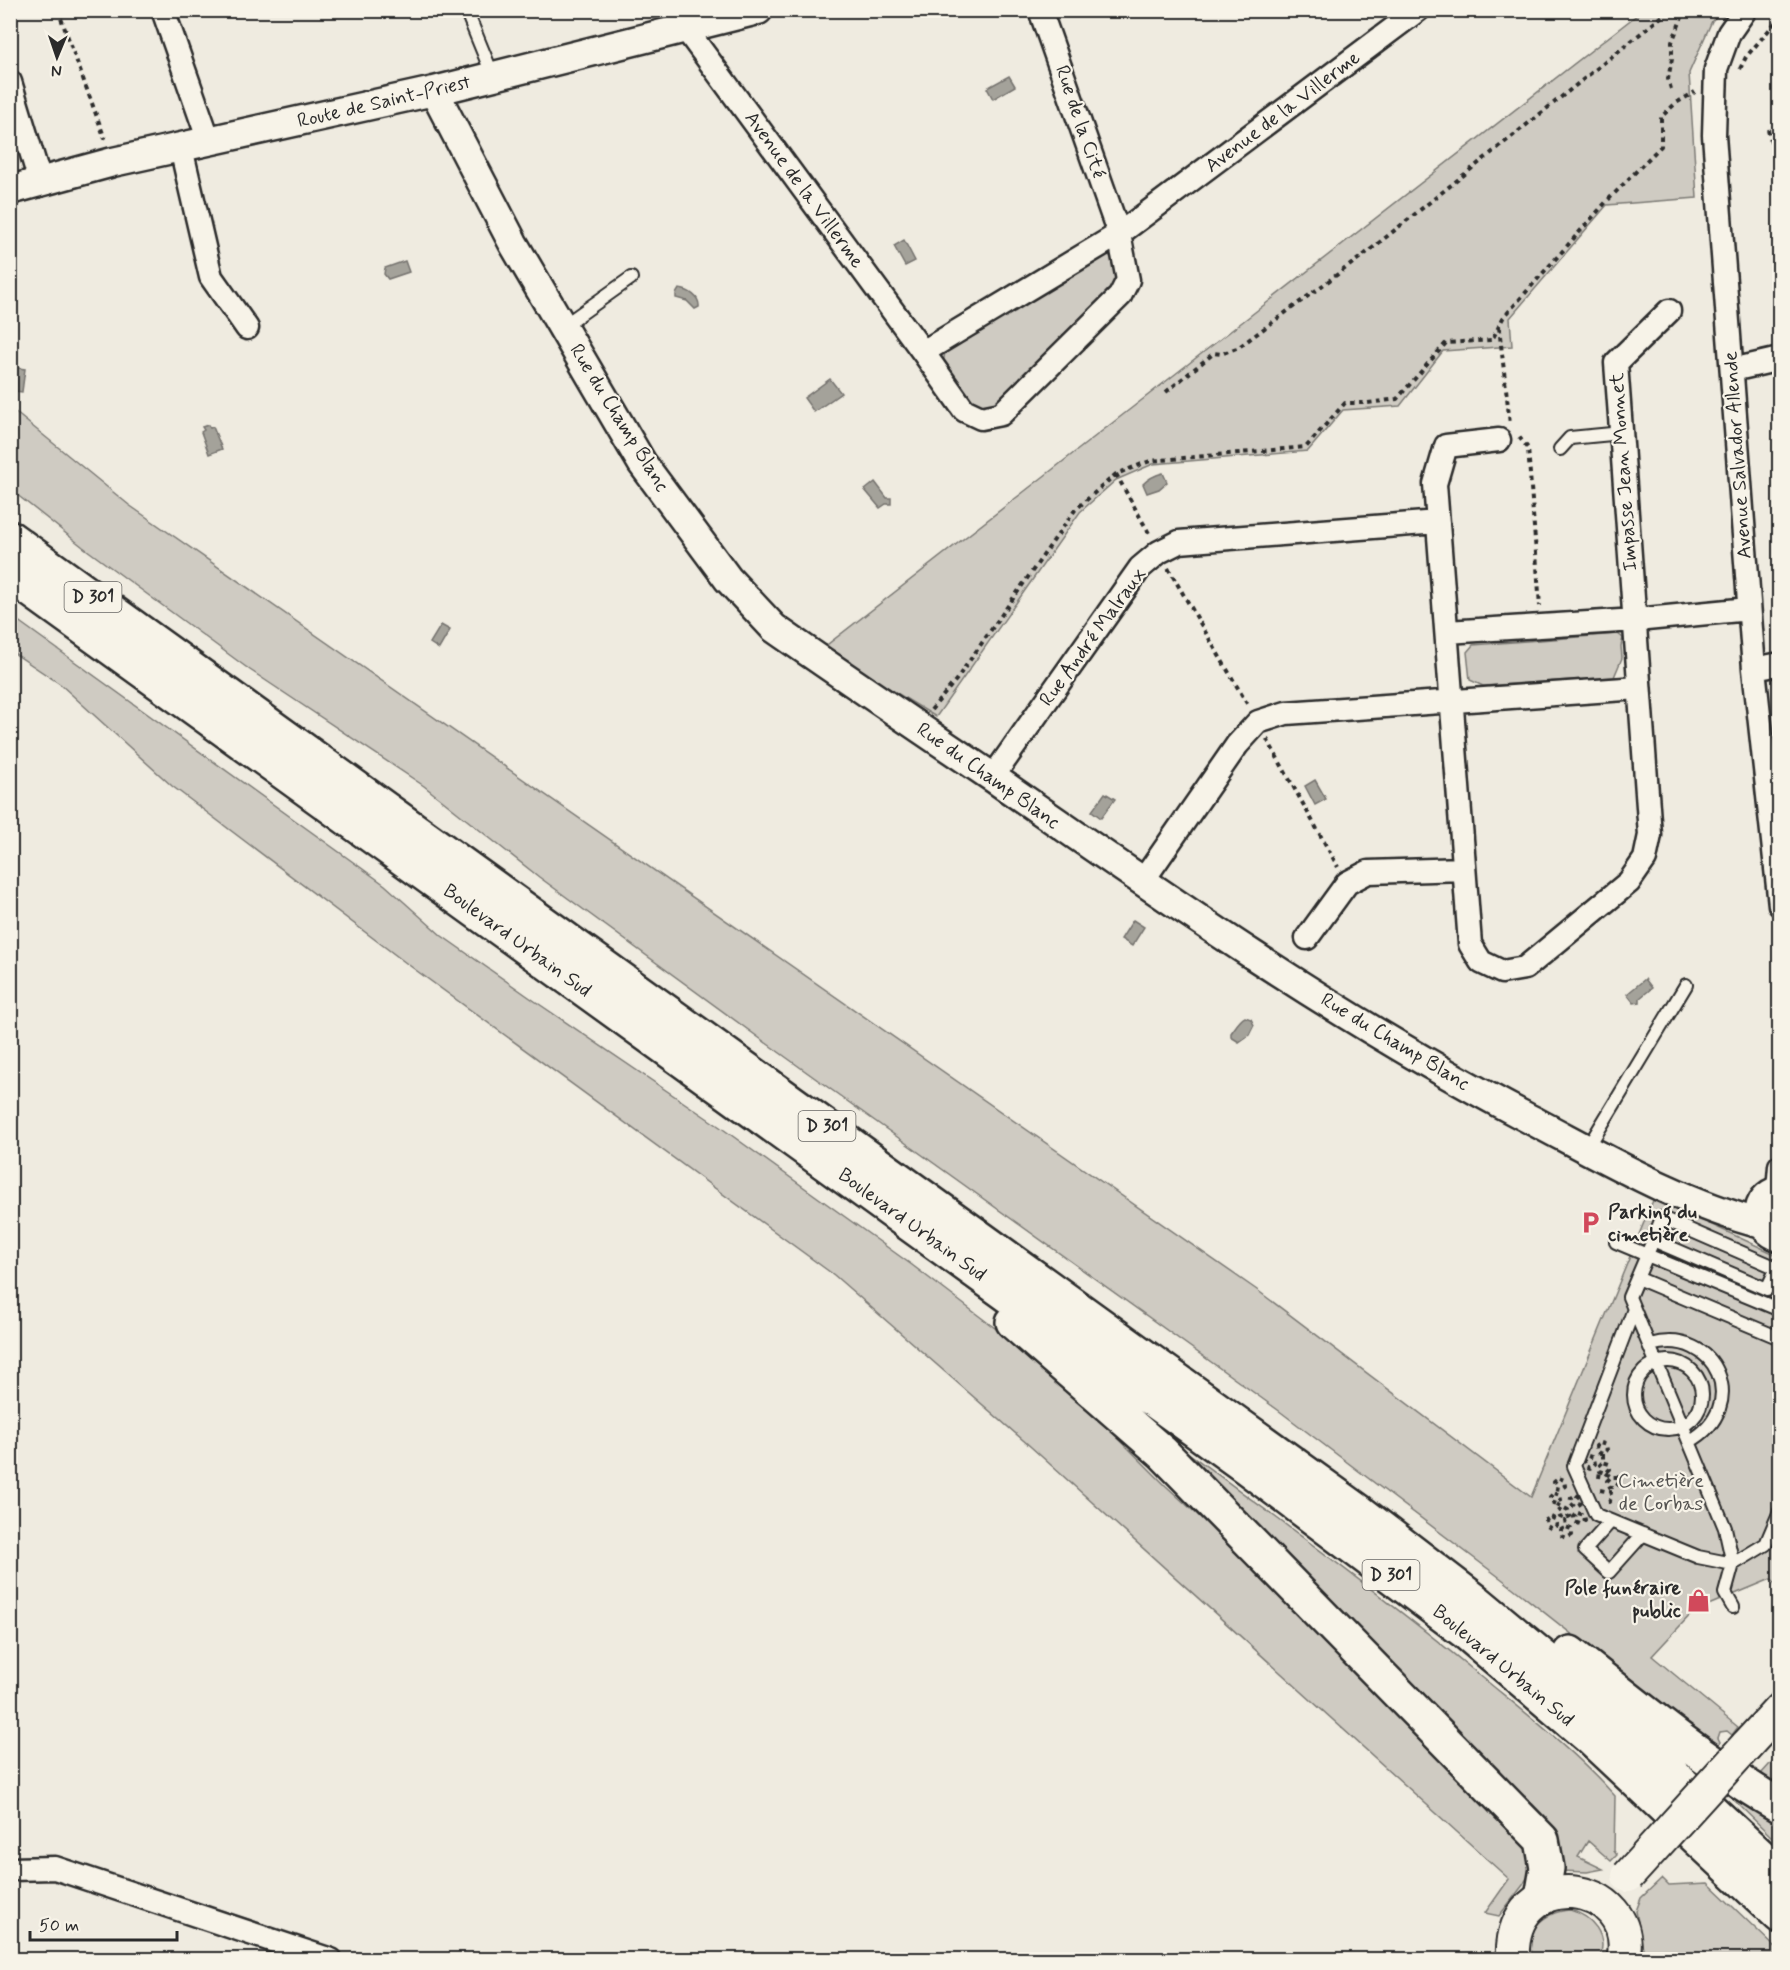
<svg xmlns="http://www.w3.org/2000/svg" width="1790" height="1970" font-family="Mynerve,sans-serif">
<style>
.green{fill:#cfcbc2;stroke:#7d7b76;stroke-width:1.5}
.water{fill:#a4a29a;stroke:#74726e;stroke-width:1.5}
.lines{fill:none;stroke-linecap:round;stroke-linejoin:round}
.service-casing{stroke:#2b2b2b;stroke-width:16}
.minor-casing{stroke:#2b2b2b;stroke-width:27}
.tertiary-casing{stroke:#2b2b2b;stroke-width:33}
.secondary-casing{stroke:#2b2b2b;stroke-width:36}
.trunk-casing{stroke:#2b2b2b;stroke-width:38}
.path{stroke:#2b2b2b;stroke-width:4;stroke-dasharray:4.5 4.5;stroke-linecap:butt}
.service{stroke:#f7f3e8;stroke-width:12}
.minor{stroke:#f7f3e8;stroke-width:22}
.tertiary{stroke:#f7f3e8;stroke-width:28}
.secondary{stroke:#f7f3e8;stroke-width:32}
.trunk{stroke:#f7f3e8;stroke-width:33}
.secondary-bridge-casing{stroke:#2b2b2b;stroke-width:36;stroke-linecap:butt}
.secondary-bridge{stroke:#f7f3e8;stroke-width:32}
.labels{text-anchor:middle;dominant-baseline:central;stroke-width:4.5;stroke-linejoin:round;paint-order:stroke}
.shield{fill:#f7f3e8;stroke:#686764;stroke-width:1.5}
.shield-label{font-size:18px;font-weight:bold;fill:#2b2b2b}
.street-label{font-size:20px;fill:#2b2b2b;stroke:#f7f3e8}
.poi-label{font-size:20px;font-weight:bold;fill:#2b2b2b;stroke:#f7f3e8;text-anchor:start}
.park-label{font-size:20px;fill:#545351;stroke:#f7f3e8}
</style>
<rect width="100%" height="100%" fill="#efebe0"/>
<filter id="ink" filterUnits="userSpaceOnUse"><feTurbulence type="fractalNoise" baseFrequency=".0167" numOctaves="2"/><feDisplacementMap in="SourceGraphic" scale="12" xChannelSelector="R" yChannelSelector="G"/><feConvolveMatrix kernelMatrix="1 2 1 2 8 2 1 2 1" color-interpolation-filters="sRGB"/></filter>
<g filter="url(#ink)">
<!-- green -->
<path class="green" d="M 1642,11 L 1721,11 L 1712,21 L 1689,73 L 1697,198 L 1607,205 L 1510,318 L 1512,346 L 1443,351 L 1400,406 L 1343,410 L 1308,451 L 1153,464 L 1116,480 L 1080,512 L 936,717 L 823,648 Z
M 1107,254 L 1114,259 L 1119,288 L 995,408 L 970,407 L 943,364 L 945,352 L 949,344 Z
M 10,408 L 129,505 L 1257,1290 L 1531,1497 L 1654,1198 L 1779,1256 L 1779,1589 L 1771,1579 L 1694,1611 L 1652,1656 L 1738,1727 L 1732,1735 L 1727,1731 L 1720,1732 L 1718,1738 L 1720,1742 L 1716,1748 L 1503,1580 L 1278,1410 L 762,1040 L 539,877 L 424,786 L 250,670 L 83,547 L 11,490 Z
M 10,615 L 385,885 L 442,936 L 539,1004 L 720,1127 L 912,1265 L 1008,1338 L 1092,1412 L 1166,1486 L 1224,1539 L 1475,1789 L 1524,1841 L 1533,1867 L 1523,1885 L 1499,1916 L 1485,1913 L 1509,1879 L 1031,1447 L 834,1275 L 406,963 L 172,786 L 60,684 L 11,651 Z
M 1618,634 L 1623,638 L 1621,646 L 1622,658 L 1614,677 L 1483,686 L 1470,680 L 1467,652 L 1473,645 Z
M 1141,1418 C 1256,1503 1373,1587 1483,1678 C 1528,1715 1576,1752 1615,1796 L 1614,1851 L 1617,1855 L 1611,1861 L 1588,1841 L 1578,1857 L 1603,1869 L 1587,1872 L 1561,1871 Z
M 1779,1754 L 1779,1789 L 1763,1780 L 1761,1774 Z
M 1742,1795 L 1779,1816 L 1779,1844 L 1736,1802 Z
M 1662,1878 L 1669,1885 L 1708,1883 L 1779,1951 L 1779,1959 L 1659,1960 L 1644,1954 L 1636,1911 L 1641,1898 Z
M 1570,1910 C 1592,1916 1609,1935 1599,1960 L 1533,1959 C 1522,1931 1543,1912 1570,1910 Z"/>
<!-- water -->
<path class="water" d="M 1009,76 L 1015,86 L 993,99 L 987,88 Z
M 904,240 L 915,261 L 905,266 L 894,246 Z
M 405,261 L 409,272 L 388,279 L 384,274 L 385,268 Z
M 679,289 C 689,290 700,297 699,307 L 695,309 L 687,301 L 676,298 L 676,294 Z
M 11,367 L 25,369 L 22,392 L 15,391 L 16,382 L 11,381 Z
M 830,379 L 841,393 L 814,412 L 804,398 Z
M 208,425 L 210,428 L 213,427 L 222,449 L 209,454 L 201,432 L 204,430 L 202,427 Z
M 1163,473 L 1167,482 L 1159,489 L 1147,493 L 1143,484 C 1149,478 1155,475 1163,473 Z
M 875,482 L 887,498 L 891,498 L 891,504 L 886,504 L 880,508 L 865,490 Z
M 441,625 L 450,630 L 439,649 L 430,643 Z
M 1315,780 L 1326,799 L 1315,805 L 1305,786 Z
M 1105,793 L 1115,799 L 1101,818 L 1092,811 Z
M 1133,920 L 1144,927 L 1132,946 L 1121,939 Z
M 1645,979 L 1652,988 L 1640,998 L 1640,1002 L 1634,1003 L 1627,994 Z
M 1245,1017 L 1251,1019 L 1254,1025 L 1249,1035 L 1239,1042 L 1231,1037 L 1231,1033 C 1234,1029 1240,1019 1245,1017 Z"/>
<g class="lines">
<defs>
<path id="service" d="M 466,10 L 493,76
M 562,327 L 631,278
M 1560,449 L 1570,438 L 1622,433
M 1587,1149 L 1686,985
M 1653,1240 L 1662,1218 L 1777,1268 L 1775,1272
M 1616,1242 L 1647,1255 L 1629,1297 L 1725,1528 L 1733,1564 L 1725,1593 L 1733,1607
M 1780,1274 L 1775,1272 L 1767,1289 L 1653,1240 L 1647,1255 L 1780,1310
M 1637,1278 L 1777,1337
M 1634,1309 L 1574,1466 L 1596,1515 L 1698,1557 L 1733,1564 L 1766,1544 L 1780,1511
M 1650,1345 C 1717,1326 1751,1407 1690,1441
M1634 1395a34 34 0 1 1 68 0a34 34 0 1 1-68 0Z
M 1611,1521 L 1585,1550 L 1609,1572 L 1643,1534"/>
<path id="minor" d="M 163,10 L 209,141
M 1745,10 L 1729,33 L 1716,69 L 1714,135 L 1754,669 L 1780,905
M 685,28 L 923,352 L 1119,234 L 1418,10
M 10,82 L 40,181
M 181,148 L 211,277 L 247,328
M 923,352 L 964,410 L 981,418 L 1001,414 L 1120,296 L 1128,280 L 1119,234 L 1040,10
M 1732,370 L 1780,359
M 1499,440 L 1446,446 L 1435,484 L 1470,944 L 1481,962 L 1502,972 L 1525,968 L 1629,882 L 1645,859 L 1650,835 C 1638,677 1628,520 1616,363 L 1669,311
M 1447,632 L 1636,620 L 1749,609
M 1754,669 L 1780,664
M 992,778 L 1140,568 L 1159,552 L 1179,542 L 1438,522
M 1142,882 L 1237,745 L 1258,722 L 1286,713 L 1639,688
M 1307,938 L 1347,883 L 1368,872 L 1464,869
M 1778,1190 L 1780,1166
M 10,1869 L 55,1868 L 331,1960"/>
<path id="tertiary" d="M 434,91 L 513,243 L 642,463 L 728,579 L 774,628 C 847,679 921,729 995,779 C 1167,899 1339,1019 1524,1116 C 1601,1156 1678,1202 1762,1224
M 10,190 L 113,162 L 434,91 L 758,10
M 1780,1190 C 1752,1197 1754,1229 1780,1237"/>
<path id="secondary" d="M 1746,1746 L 1780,1709
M 1513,1960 C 1507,1860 1641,1879 1623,1960"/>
<path id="trunk" d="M 10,538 L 1360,1512 L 1476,1601 L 1572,1681 L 1780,1874
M 10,575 L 1246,1467 L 1464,1631 L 1591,1739 L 1780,1916
M 1013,1322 L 1163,1453 L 1542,1840 L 1547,1868 L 1542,1898
M 1570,1653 C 1638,1706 1705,1763 1780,1806"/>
</defs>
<!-- service casing -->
<use href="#service" class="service-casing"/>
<!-- minor casing -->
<use href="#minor" class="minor-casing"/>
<!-- tertiary casing -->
<use href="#tertiary" class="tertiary-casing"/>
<!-- secondary casing -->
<use href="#secondary" class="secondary-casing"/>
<!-- trunk casing -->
<use href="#trunk" class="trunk-casing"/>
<!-- path -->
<path class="path" d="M 58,10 L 105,139
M 1740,69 L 1746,57 L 1780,17
M 1671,89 L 1668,79 L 1672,59 L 1672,42 L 1685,10
M 1768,129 L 1776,161
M 1499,327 L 1510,424
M 1166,392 L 1214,353 L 1221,354 L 1239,347 L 1365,254 L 1670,10
M 1519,437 L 1528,448 L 1540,606
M 1116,474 L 1150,535
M 1168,568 L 1249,707
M 931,710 L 956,680 L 1075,510 L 1116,474 L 1150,461 L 1306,447 L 1345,403 L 1368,403 L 1397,399 L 1446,343 L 1492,340 L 1503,318 L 1607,201 L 1661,146 L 1661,117 L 1676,103 L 1695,92
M 1267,739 L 1338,867
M 1600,1443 L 1606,1445 L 1607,1450 L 1603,1454 L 1597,1452 L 1596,1446 Z
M 1603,1454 L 1603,1462 L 1599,1466 L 1600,1471 L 1606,1473 L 1610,1469 L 1609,1464 L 1603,1462
M 1588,1456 L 1594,1458 L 1595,1464 L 1590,1468 L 1585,1466 L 1584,1460 Z
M 1606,1473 L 1611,1477 L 1617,1477 L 1619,1483 L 1616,1487 L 1610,1487 L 1607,1481 L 1611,1477
M 1559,1478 L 1564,1480 L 1565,1486 L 1561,1489 L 1555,1488 L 1554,1482 Z
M 1599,1478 L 1600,1471
M 1600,1490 L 1610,1492 L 1612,1497 L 1609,1502 L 1606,1502
M 1554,1493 L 1560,1495 L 1561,1500 L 1557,1504 L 1551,1502 L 1550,1497 Z
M 1576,1495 L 1581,1499 L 1580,1504 L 1575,1507 L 1570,1503 L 1571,1498 Z
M 1557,1504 L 1568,1510 L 1570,1516 L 1565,1519 L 1560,1517 L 1558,1512 L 1563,1508
M 1578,1513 L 1584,1515 L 1585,1520 L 1580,1524 L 1575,1522 L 1574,1517 Z
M 1551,1517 L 1556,1520 L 1557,1525 L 1552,1529 L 1547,1526 L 1546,1520 Z
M 1565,1519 L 1566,1527 L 1571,1529 L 1572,1535 L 1567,1538 L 1562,1536 L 1561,1530 L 1566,1527"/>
<!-- service -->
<use href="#service" class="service"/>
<!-- minor -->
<use href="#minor" class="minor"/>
<!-- tertiary -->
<use href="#tertiary" class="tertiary"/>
<!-- secondary -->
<use href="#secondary" class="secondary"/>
<!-- trunk -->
<use href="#trunk" class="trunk"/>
<defs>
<path id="secondary-bridge" d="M 1628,1876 L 1746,1746"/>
</defs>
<!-- secondary-bridge casing -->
<use href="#secondary-bridge" class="secondary-bridge-casing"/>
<!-- secondary-bridge -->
<use href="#secondary-bridge" class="secondary-bridge"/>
</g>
</g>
<!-- icons -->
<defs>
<symbol id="parking-bare" viewBox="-9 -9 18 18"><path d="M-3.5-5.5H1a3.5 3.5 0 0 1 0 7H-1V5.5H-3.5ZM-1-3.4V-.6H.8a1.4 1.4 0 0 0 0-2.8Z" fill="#d1495b" stroke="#f7f3e8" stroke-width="2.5" paint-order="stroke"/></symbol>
<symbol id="shop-bare" viewBox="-9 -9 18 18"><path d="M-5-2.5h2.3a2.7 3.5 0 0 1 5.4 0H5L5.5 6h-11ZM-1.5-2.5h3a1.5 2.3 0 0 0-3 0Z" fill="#d1495b" stroke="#f7f3e8" stroke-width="2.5" paint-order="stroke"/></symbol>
</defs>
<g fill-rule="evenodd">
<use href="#parking-bare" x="1574" y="1206" width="33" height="33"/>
<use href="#shop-bare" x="1682" y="1584" width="33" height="33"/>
</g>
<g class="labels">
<!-- shield labels -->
<g class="shield">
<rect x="64.5" y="582" width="57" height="30" rx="4.5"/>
<rect x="798.5" y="1111" width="57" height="30" rx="4.5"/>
<rect x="1362.5" y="1560" width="57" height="30" rx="4.5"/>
</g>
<g class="shield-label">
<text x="93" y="597">D 301</text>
<text x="827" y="1126">D 301</text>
<text x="1391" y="1575">D 301</text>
</g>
<!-- street labels -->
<g class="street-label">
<text transform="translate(384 102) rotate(-13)">Route de Saint-Priest</text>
<text transform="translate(1283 112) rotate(-37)">Avenue de la Villerme</text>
<text transform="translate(1080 122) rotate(71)">Rue de la Cité</text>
<text transform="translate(804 190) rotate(54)">Avenue de la Villerme</text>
<text transform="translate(619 418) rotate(58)">Rue du Champ Blanc</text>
<text transform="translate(1738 455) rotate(-94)">Avenue Salvador Allende</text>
<text transform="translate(1624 472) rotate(-94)">Impasse Jean Monnet</text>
<text transform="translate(1093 637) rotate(-54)">Rue André Malraux</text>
<text transform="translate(988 776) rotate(35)">Rue du Champ Blanc</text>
<text transform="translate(517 941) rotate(36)">Boulevard Urbain Sud</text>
<text transform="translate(1395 1042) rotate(31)">Rue du Champ Blanc</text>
<text transform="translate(912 1225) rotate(36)">Boulevard Urbain Sud</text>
<text transform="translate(1503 1666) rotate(40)">Boulevard Urbain Sud</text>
</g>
<!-- poi labels -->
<g class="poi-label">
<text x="1608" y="1212">Parking du<tspan x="1608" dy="23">cimetière</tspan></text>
<text x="1681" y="1588" text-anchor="end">Pole funéraire<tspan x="1681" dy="23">public</tspan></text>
</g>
<!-- park labels -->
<g class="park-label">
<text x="1661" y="1481">Cimetière<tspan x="1661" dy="23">de Corbas</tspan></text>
</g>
</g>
<!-- margin -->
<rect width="1790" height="1970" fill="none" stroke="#f7f3e8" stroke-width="36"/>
<rect x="18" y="18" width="1754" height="1934" fill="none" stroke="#2b2b2b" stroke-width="2" filter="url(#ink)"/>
<!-- north arrow -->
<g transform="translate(57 57) rotate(182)" stroke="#f7f3e8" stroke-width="4.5" paint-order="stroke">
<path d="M0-4.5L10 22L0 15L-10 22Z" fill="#2b2b2b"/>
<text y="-9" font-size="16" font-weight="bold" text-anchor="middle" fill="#2b2b2b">N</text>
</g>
<!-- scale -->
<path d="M30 1931v9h147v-9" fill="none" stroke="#2b2b2b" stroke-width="3"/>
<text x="39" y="1931" font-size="18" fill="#2b2b2b" stroke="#f7f3e8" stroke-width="4.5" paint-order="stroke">50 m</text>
</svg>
